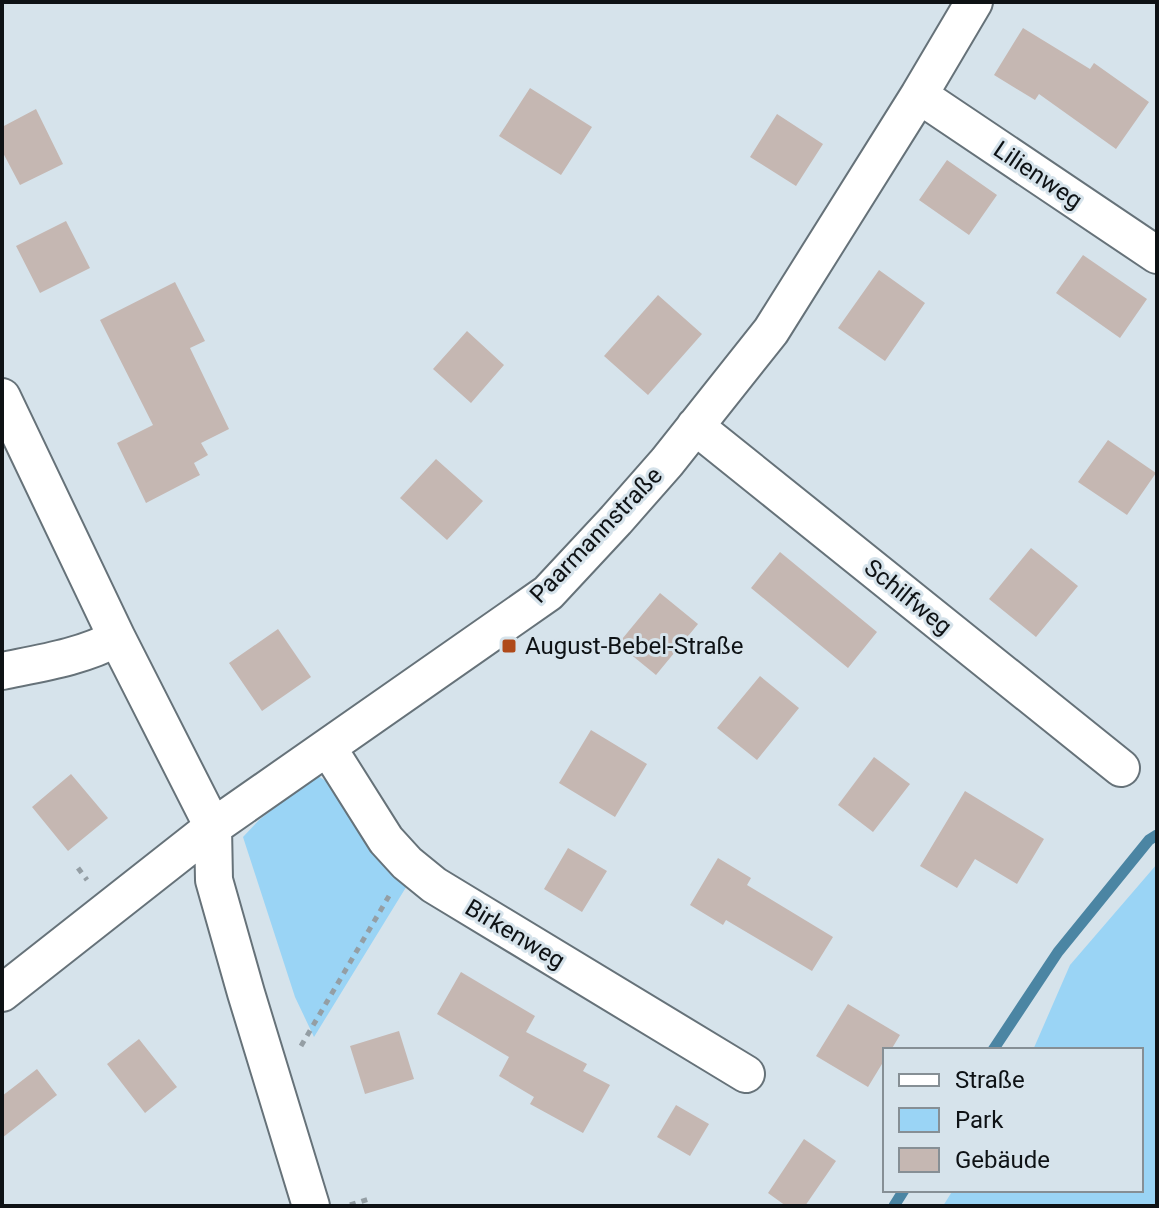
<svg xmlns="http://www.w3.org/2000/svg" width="1159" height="1208" font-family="Roboto,sans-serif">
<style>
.green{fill:#9ad4f5}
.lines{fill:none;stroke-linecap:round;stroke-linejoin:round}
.stream{stroke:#4b85a3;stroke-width:11}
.building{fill:#c5b7b2}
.street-casing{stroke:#667279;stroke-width:40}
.path{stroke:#949ea4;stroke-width:5;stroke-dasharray:6 6;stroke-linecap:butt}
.street{stroke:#fff;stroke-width:36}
.poi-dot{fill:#af4a1a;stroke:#d6e3eb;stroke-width:3}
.labels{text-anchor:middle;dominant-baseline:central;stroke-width:6;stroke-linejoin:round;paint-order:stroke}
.street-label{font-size:24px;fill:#0e1215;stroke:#d6e3eb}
.poi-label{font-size:24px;fill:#0e1215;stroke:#d6e3eb;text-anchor:start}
</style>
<rect width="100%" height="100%" fill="#d6e3eb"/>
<!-- green -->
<path class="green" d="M 316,775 L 326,781 L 408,884 L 314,1037 L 295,997 L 243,837 L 259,820 Z
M 1157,864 L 1157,1206 L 943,1206 L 953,1190 L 1141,1190 L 1141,1050 L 1033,1050 L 1070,965 Z"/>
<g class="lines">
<!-- stream -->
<path class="stream" d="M 993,1050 L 1058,952 L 1149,840 L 1157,835
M 894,1206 L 904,1190"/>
</g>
<!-- building -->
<path class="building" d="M 1023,28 L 1090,69 L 1094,63 L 1149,102 L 1116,149 L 1039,94 L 1035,100 L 994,75 Z
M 530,88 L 592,127 L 561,175 L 499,136 Z
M 36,109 L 63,164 L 20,185 L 2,151 L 2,127 Z
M 777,114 L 823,144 L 796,186 L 750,157 Z
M 947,160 L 997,195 L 969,235 L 919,200 Z
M 66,221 L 90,268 L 40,293 L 16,246 Z
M 1083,255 L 1147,299 L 1120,338 L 1056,293 Z
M 879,270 L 925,303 L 885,361 L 838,328 Z
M 175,282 L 205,341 L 190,348 L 229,429 L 201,443 L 208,455 L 194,463 L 200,475 L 146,503 L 117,443 L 153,425 L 100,320 Z
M 658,295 L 702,334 L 648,395 L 604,356 Z
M 467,331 L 504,365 L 471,403 L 433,369 Z
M 1108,440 L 1156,473 L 1127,515 L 1078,482 Z
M 436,459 L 483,501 L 447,540 L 400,498 Z
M 1031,548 L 1078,586 L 1036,637 L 989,599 Z
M 780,552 L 877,632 L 848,668 L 751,588 Z
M 660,593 L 698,624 L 656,675 L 618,644 Z
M 278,629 L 311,677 L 262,711 L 229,663 Z
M 760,676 L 799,708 L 757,760 L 717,728 Z
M 591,730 L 647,764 L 615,817 L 559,783 Z
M 874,757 L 910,784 L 873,832 L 838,805 Z
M 71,774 L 108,818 L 68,851 L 32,807 Z
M 965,791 L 1044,839 L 1017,884 L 975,859 L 957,888 L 920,866 Z
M 568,848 L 607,871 L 582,912 L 544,889 Z
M 718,858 L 751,878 L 747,885 L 833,937 L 812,971 L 726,920 L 723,925 L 690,905 Z
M 461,972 L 535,1016 L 526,1032 L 587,1064 L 583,1071 L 610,1085 L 583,1133 L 530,1104 L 534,1097 L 499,1076 L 509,1057 L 437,1014 Z
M 848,1004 L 900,1035 L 891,1050 L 885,1050 L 885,1059 L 868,1087 L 816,1056 Z
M 399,1031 L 414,1079 L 365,1094 L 350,1046 Z
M 139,1039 L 177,1087 L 145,1113 L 107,1064 Z
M 37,1069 L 57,1095 L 2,1138 L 2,1096 Z
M 676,1105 L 709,1124 L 690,1156 L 657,1137 Z
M 804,1139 L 836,1161 L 805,1206 L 786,1206 L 768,1193 Z"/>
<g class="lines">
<defs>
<path id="street" d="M 919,95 L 1157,255
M 2,397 L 117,638 L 213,827 L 214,880 L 246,993 L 311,1206
M 695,426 L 1121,768
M 2,671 C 41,663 82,657 117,638
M 328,748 L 386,840 L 407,863 L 434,885 L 746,1074
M 2,993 L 213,827 L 548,593 L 616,520 L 667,462 L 771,331 L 919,95 L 974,2"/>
</defs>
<!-- street casing -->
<use href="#street" class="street-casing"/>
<!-- path -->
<path class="path" d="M 78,868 L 87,880
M 301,1046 L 389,896
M 350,1205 L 369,1199"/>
<!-- street -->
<use href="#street" class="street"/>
</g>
<!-- markers -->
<rect class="poi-dot" x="501" y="638" width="16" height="16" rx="4"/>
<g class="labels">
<!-- street labels -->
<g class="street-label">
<text transform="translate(1038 175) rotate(34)">Lilienweg</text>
<text transform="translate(596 535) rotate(-46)">Paarmannstraße</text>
<text transform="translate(908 597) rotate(39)">Schilfweg</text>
<text transform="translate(515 934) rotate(31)">Birkenweg</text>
</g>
<!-- poi labels -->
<g class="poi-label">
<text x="525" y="646">August-Bebel-Straße</text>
</g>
</g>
<!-- border -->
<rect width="1159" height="1208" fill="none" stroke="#0e1215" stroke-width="8"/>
<!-- legend -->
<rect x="883" y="1048" width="260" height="144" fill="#d6e3eb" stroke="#868f95" stroke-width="2"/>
<rect x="899" y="1074" width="40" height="12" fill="#ffffff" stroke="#868f95" stroke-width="2"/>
<text x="955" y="1088" font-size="24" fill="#0e1215">Straße</text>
<rect x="899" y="1108" width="40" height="24" fill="#9ad4f5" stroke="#868f95" stroke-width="2"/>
<text x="955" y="1128" font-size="24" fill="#0e1215">Park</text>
<rect x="899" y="1148" width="40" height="24" fill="#c5b7b2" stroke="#868f95" stroke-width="2"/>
<text x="955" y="1168" font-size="24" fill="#0e1215">Gebäude</text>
</svg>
